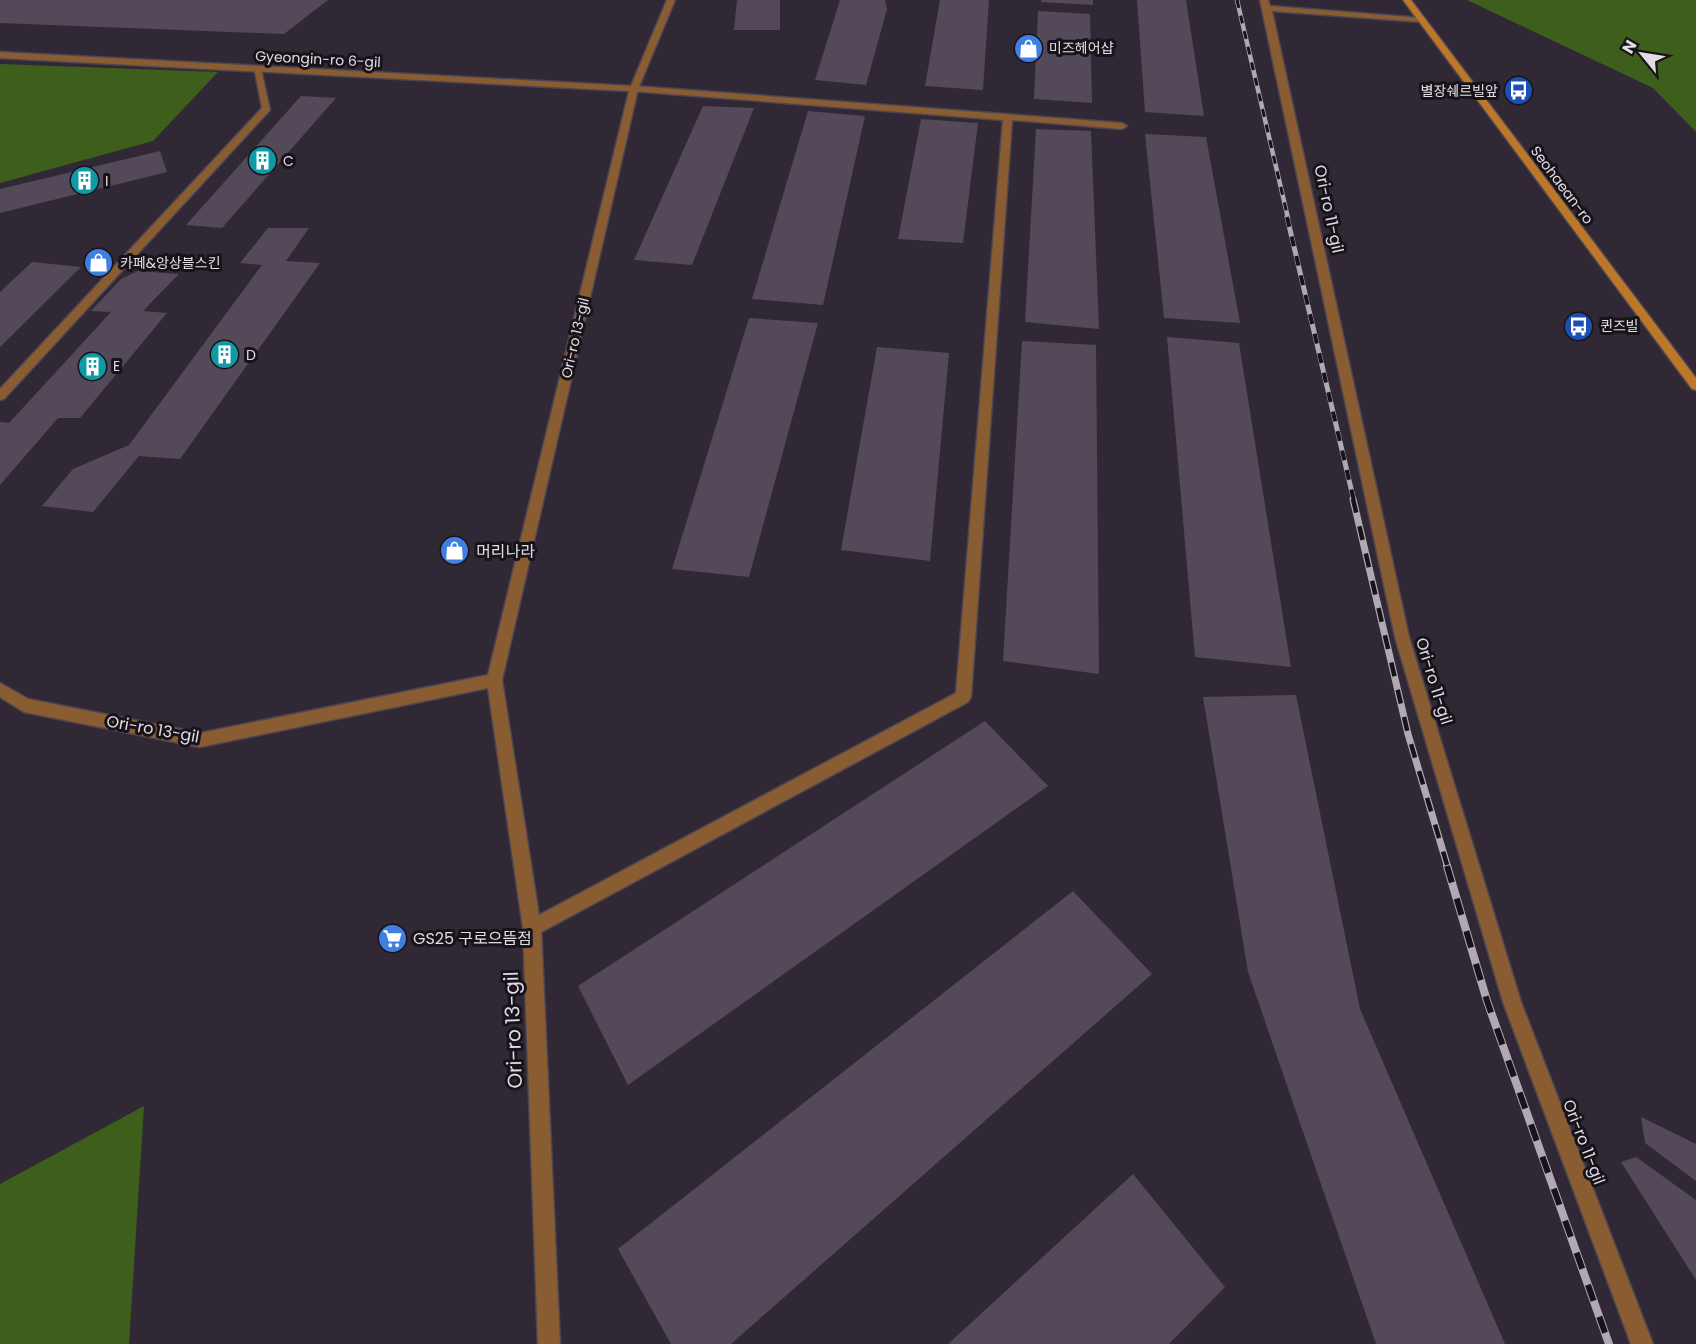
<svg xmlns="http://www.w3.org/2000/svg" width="1696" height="1344" font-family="Poppins,'Noto Sans KR',sans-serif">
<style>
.forest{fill:#3e5e1c}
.building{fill:#534958}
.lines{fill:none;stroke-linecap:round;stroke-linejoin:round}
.service-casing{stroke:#4d4552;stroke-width:3}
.minor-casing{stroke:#4d4552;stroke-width:3}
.secondary-casing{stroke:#4d4552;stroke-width:3}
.service{fill:#895d31;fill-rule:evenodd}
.minor{fill:#895d31;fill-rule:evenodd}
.secondary{fill:#bd7728;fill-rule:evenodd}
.rail-far3-casing{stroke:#b0a9b3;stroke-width:4.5}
.rail-far2-casing{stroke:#b0a9b3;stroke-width:5}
.rail-far1-casing{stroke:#b0a9b3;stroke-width:7}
.rail-casing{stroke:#b0a9b3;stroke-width:8}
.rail-far3{stroke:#171319;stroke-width:3;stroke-dasharray:8;stroke-linecap:butt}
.rail-far2{stroke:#171319;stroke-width:4;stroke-dasharray:10;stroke-linecap:butt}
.rail-far1{stroke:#171319;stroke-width:4.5;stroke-dasharray:14;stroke-linecap:butt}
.rail{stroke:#171319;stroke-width:6;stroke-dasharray:17;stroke-linecap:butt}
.labels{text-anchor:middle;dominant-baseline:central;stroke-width:6;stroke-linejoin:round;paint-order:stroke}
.far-poi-label{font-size:14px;fill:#e1dbe4;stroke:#171319;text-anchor:start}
.far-street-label{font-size:14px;fill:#e1dbe4;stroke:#171319}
.street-label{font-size:16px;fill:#e1dbe4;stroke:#171319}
.poi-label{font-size:16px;fill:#e1dbe4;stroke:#171319;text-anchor:start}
.near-street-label{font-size:20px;fill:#e1dbe4;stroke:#171319}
</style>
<rect width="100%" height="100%" fill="#312836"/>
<!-- forest -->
<path class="forest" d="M 1467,0 L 1696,0 L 1696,132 L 1653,88 Z
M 0,64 L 218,72 L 153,141 L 0,183 Z
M 144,1106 L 129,1344 L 0,1344 L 0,1184 Z"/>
<!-- building -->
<path class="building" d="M 0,0 L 328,0 L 284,34 L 0,23 Z
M 737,0 L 780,0 L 780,30 L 734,30 Z
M 840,0 L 885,0 L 887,9 L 866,85 L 815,80 Z
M 940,0 L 989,0 L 983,90 L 925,86 Z
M 1041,0 L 1093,0 L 1093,5 L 1041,2 Z
M 1137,0 L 1186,0 L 1204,116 L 1145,112 Z
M 1038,11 L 1090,14 L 1092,103 L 1034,99 Z
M 301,96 L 336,98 L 222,228 L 186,225 Z
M 703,106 L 754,108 L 692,265 L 634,260 Z
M 808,111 L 865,116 L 823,305 L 752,299 Z
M 921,119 L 978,123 L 963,243 L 898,239 Z
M 1036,129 L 1091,131 L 1099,329 L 1025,322 Z
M 1145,134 L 1206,137 L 1240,323 L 1164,318 Z
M 160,151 L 167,172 L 0,213 L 0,189 Z
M 268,228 L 309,228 L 286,261 L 320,263 L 180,459 L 139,456 L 93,512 L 42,506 L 73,469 L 129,445 L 262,265 L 240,263 Z
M 32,262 L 81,267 L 0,347 L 0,292 Z
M 138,271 L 179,274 L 143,311 L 167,313 L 80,418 L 58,418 L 0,485 L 0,422 L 9,423 L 111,312 L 91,311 L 121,279 Z
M 749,318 L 818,323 L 749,577 L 672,569 Z
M 1167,337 L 1239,343 L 1291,667 L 1195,657 Z
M 1022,341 L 1096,345 L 1099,674 L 1003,661 Z
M 877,347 L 949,353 L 930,561 L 841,550 Z
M 1296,695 L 1360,1009 L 1505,1344 L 1376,1344 L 1248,972 L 1203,697 Z
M 985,721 L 1048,786 L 628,1085 L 578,986 Z
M 1073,891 L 1152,974 L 731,1344 L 671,1344 L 618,1249 Z
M 1641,1117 L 1696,1144 L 1696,1181 L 1645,1143 Z
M 1636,1157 L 1696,1200 L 1696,1280 L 1621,1162 Z
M 1133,1174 L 1225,1287 L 1169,1344 L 948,1344 Z"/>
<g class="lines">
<defs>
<path id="service" d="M 1260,0 L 1268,0 L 1270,6 L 1422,18 L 1426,20 L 1422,22 L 1272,11 L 1409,637 L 1521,1002 L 1653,1344 L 1631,1344 L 1503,1002 L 1395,637 Z
M 254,67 L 261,69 L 270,110 L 4,399 L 0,400 L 0,389 L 262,108 Z
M 634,86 L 1122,123 L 1127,126 L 1122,129 L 1012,120 L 971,697 L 968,702 L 532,937 L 526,934 L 523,928 L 526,922 L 956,693 L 1003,120 L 631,91 L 631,87 Z"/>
<path id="minor" d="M 667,0 L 675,0 L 638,89 L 502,680 L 541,928 L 560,1344 L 538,1344 L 523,928 L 488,688 L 200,747 L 24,712 L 0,697 L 0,683 L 28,699 L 200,733 L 488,675 L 629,91 L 0,58 L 0,52 L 631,86 Z"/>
<path id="secondary" d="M 1403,0 L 1411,0 L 1696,378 L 1696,390 L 1692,389 Z"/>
</defs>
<!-- service casing -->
<use href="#service" class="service-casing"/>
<!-- minor casing -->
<use href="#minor" class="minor-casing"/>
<!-- secondary casing -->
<use href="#secondary" class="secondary-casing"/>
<!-- service -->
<use href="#service" class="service"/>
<!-- minor -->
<use href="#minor" class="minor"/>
<!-- secondary -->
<use href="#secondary" class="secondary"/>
<defs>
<path id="rail-far3" d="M 1237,0 L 1288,218"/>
<path id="rail-far2" d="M 1287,217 L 1354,501"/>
<path id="rail-far1" d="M 1353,499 L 1408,734 L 1448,868"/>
<path id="rail" d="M 1447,866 L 1487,1001 L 1609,1344"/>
</defs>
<!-- rail-far3 casing -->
<use href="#rail-far3" class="rail-far3-casing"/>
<!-- rail-far2 casing -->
<use href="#rail-far2" class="rail-far2-casing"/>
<!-- rail-far1 casing -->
<use href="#rail-far1" class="rail-far1-casing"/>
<!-- rail casing -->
<use href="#rail" class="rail-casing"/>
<!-- rail-far3 -->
<use href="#rail-far3" class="rail-far3"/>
<!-- rail-far2 -->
<use href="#rail-far2" class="rail-far2"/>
<!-- rail-far1 -->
<use href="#rail-far1" class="rail-far1"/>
<!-- rail -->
<use href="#rail" class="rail"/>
</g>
<!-- icons -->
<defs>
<symbol id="shop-disc" viewBox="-11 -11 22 22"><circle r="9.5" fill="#3f7fe0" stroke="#171319"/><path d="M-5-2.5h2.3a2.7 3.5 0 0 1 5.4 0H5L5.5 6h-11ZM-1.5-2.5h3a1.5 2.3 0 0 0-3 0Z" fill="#fff"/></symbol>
<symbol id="bus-disc" viewBox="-11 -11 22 22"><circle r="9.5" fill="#1a4fb4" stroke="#171319"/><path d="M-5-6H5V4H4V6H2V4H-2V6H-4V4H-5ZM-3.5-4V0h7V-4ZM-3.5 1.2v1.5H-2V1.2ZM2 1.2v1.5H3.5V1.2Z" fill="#fff"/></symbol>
<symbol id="building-disc" viewBox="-11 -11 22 22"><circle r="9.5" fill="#0f9aa8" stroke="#171319"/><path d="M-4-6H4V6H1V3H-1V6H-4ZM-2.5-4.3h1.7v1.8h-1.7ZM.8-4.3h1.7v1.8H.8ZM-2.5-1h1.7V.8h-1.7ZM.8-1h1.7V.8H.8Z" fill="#fff"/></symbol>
<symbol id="supermarket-disc" viewBox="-11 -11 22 22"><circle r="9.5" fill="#3f7fe0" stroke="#171319"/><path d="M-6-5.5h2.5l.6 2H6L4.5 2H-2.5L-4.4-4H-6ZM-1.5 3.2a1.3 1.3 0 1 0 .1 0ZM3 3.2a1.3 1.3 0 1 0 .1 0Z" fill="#fff"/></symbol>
</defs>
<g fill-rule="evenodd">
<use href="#shop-disc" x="1012" y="32" width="33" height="33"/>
<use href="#bus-disc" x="1502" y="74" width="33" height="33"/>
<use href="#building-disc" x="246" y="144" width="33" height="33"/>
<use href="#building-disc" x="68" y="164" width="33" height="33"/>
<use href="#shop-disc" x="82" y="246" width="33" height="33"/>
<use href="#bus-disc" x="1562" y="310" width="33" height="33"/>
<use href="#building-disc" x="208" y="338" width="33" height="33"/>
<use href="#building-disc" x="76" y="350" width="33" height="33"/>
<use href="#shop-disc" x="438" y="534" width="33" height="33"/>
<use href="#supermarket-disc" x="376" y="922" width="33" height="33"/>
</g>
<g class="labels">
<!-- far-poi labels -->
<g class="far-poi-label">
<text x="1049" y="48">미즈헤어샵</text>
<text x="1498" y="91" text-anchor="end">별장쉐르빌앞</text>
<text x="283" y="161">C</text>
<text x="105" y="181">I</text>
<text x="120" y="263">카페&amp;앙상블스킨</text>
<text x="1600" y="326">퀸즈빌</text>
<text x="246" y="355">D</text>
<text x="113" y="366">E</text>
</g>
<!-- far-street labels -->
<g class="far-street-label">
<text transform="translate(318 59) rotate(3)">Gyeongin-ro 6-gil</text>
<text transform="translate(1562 185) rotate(53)">Seohaean-ro</text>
<text transform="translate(575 338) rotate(-77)">Ori-ro 13-gil</text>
</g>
<!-- street labels -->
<g class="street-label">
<text transform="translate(1329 209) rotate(78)">Ori-ro 11-gil</text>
<text transform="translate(1434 681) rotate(73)">Ori-ro 11-gil</text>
<text transform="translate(153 729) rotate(10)">Ori-ro 13-gil</text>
<text transform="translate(1584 1142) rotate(69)">Ori-ro 11-gil</text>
</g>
<!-- poi labels -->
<g class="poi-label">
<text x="476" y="551">머리나라</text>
<text x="413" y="938">GS25 구로으뜸점</text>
</g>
<!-- near-street labels -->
<g class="near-street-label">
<text transform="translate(513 1030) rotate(-92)">Ori-ro 13-gil</text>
</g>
</g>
<!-- north arrow -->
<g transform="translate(1642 54) rotate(300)" stroke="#171319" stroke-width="4.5" paint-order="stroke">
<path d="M0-4.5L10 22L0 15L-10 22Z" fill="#e1dbe4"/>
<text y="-9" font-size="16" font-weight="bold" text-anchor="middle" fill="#e1dbe4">N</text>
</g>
</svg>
